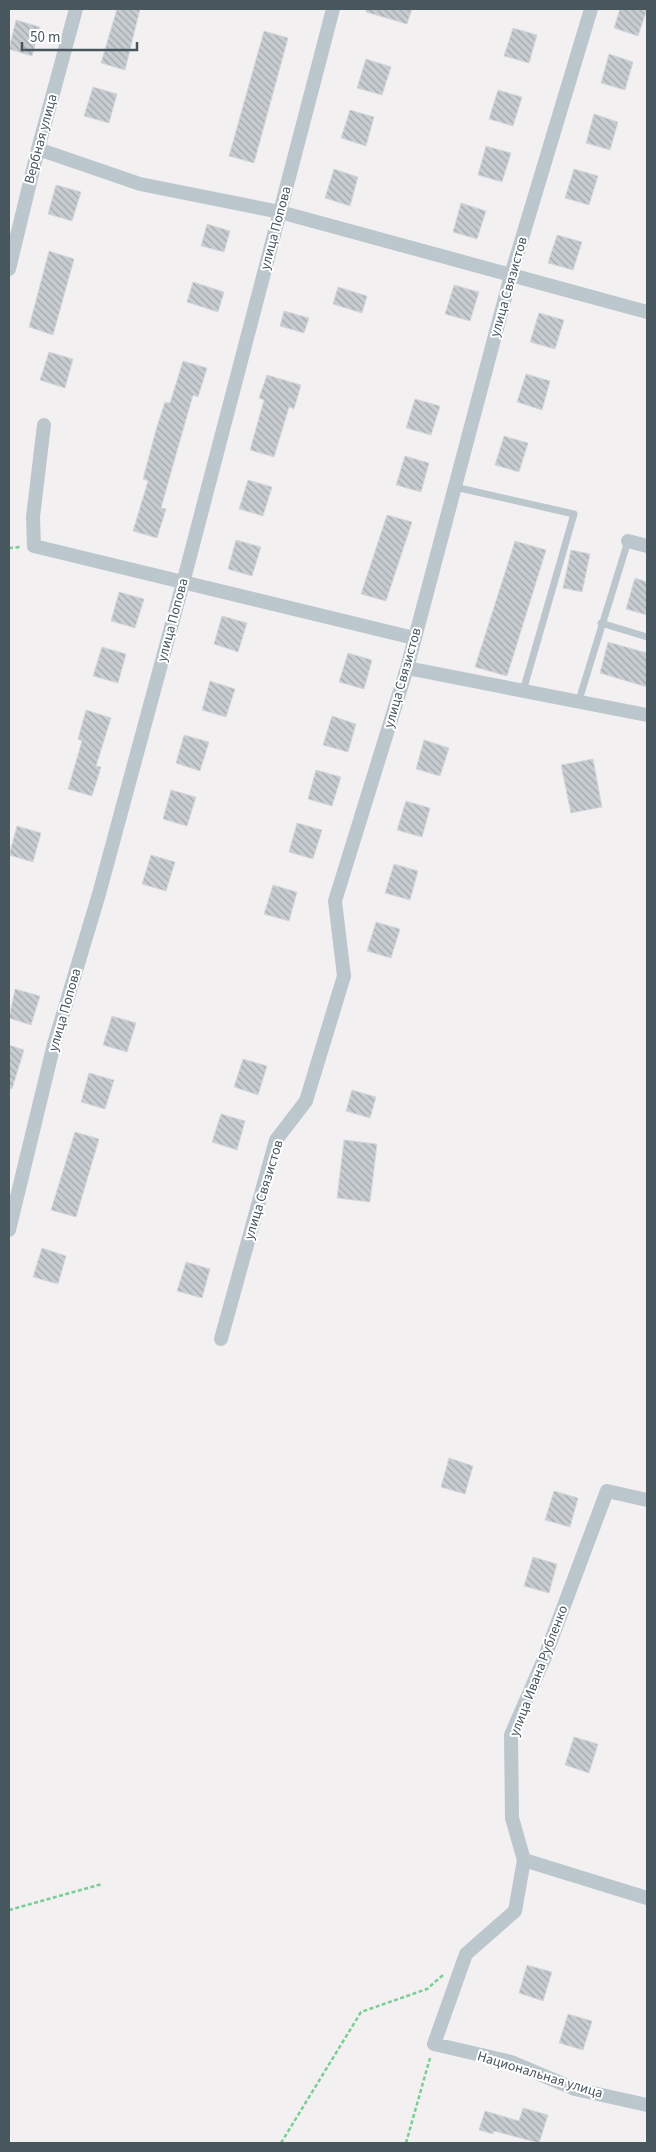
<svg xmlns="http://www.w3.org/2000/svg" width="656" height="2152" font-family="'Source Sans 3',sans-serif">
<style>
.building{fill:url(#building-back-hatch);stroke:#d5d8dc}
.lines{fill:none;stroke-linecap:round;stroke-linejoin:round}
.path{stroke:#79cd95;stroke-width:2.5;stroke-dasharray:4 2.5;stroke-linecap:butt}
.lane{stroke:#bcc7cd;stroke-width:7}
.street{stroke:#bcc7cd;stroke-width:14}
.labels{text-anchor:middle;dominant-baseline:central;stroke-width:4;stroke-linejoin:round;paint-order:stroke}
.street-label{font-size:14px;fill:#48575e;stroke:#fff}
</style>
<defs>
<pattern id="building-back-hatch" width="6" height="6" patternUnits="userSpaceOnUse" patternTransform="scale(1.25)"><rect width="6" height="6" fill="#c7ccd0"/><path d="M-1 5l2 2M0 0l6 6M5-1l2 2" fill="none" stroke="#a4a8ac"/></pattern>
</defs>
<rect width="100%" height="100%" fill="#f3f0f1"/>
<!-- building -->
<path class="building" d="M 117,9 L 140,9 L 125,70 L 101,63 Z
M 366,9 L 412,9 L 407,24 L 366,12 Z
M 620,9 L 647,9 L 638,36 L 614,28 Z
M 16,20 L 40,27 L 32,56 L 9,49 Z
M 513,28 L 537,35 L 529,63 L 504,56 Z
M 264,31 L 288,38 L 254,163 L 229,156 Z
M 609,54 L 633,62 L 625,90 L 601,83 Z
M 366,59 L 391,67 L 382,95 L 357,88 Z
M 93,87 L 117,94 L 109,123 L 84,116 Z
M 498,90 L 522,97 L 513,126 L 489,119 Z
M 350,110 L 374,117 L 366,146 L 341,138 Z
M 594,114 L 618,122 L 610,150 L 586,143 Z
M 486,146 L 511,153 L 502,182 L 478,175 Z
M 334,169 L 358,177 L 350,206 L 325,198 Z
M 574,169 L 598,176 L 589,205 L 565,198 Z
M 56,185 L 81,192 L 72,221 L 48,214 Z
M 461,203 L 486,211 L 477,239 L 453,232 Z
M 207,224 L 230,231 L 224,252 L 201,246 Z
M 557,235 L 582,242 L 573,270 L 548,263 Z
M 49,251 L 74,259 L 53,335 L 29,327 Z
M 193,282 L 224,292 L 218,312 L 187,302 Z
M 454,285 L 479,292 L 470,321 L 445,314 Z
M 338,287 L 367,296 L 362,313 L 333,304 Z
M 284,311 L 309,318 L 304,333 L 280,326 Z
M 539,313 L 564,320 L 555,349 L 530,342 Z
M 49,352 L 73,359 L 65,388 L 40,380 Z
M 183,361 L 207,368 L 198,397 L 193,395 L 175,458 L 161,508 L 166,509 L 157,538 L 133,531 L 148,481 L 143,479 L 156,430 L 165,402 L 170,403 Z
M 526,374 L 550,381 L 542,410 L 517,402 Z
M 267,375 L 301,385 L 294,409 L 289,407 L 274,457 L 250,450 L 264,400 L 259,398 Z
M 415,399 L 440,406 L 431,435 L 406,428 Z
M 504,436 L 528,443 L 519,472 L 495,465 Z
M 405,456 L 429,463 L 421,492 L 396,485 Z
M 248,480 L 272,487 L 263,516 L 239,509 Z
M 387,515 L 412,522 L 386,601 L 361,594 Z
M 236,540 L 261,547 L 252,576 L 228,569 Z
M 515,541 L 546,550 L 507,676 L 475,667 Z
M 571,550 L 590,554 L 582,592 L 563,588 Z
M 635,578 L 647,582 L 647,615 L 626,609 Z
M 119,592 L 144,599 L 135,628 L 111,621 Z
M 222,616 L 247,623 L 238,652 L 214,644 Z
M 608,642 L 647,653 L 647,687 L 600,673 Z
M 102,647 L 126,654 L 118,683 L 93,676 Z
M 348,653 L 372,660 L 364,689 L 339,682 Z
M 210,681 L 235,689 L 226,717 L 202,710 Z
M 86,710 L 111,718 L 96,766 L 101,767 L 92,796 L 68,789 L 82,741 L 78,739 Z
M 332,716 L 356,724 L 348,752 L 323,745 Z
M 184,735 L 209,742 L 200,771 L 176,763 Z
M 424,740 L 449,748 L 440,776 L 416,769 Z
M 593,759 L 602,807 L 571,813 L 561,765 Z
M 316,770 L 341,777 L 332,806 L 308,799 Z
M 171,790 L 196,797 L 187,826 L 163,819 Z
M 406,801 L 430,808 L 422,837 L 397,830 Z
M 297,823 L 322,830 L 313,859 L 289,852 Z
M 17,826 L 41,833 L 33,862 L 9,855 Z
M 151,855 L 175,862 L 166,891 L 142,884 Z
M 394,864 L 418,871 L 410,900 L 385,893 Z
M 273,885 L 297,892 L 289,921 L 264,914 Z
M 376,922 L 400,929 L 391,958 L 367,951 Z
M 15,989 L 40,996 L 31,1025 L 9,1018 Z
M 112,1016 L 136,1023 L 127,1052 L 103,1045 Z
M 9,1045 L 24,1050 L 12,1089 L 9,1088 Z
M 243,1059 L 267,1066 L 258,1095 L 234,1087 Z
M 89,1073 L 114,1080 L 105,1109 L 81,1102 Z
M 352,1090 L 376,1097 L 370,1118 L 346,1111 Z
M 221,1114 L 245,1121 L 237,1150 L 212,1142 Z
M 75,1132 L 99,1139 L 76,1217 L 51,1210 Z
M 344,1140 L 377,1144 L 370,1202 L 337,1198 Z
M 42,1248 L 66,1256 L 58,1284 L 33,1277 Z
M 186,1262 L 210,1269 L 202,1298 L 177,1291 Z
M 449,1458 L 473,1466 L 465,1494 L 441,1487 Z
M 554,1491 L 578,1498 L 570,1527 L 545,1520 Z
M 533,1557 L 557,1564 L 549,1593 L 524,1586 Z
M 574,1737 L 598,1744 L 589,1773 L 565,1765 Z
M 527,1965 L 552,1972 L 543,2001 L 519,1993 Z
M 568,2014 L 592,2021 L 583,2050 L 559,2043 Z
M 523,2108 L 548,2115 L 539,2143 L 494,2131 L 493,2134 L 479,2130 L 485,2111 L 519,2121 Z"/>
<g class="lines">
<!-- path -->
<path class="path" d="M 9,548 L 20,547
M 9,1910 L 102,1884
M 281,2143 L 361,2012 L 427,1989 L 443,1975
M 406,2143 L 430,2058"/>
<!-- lane -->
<path class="lane" d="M 455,487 L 574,514 L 523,691
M 601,623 L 647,637
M 579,700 L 628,541"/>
<!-- street -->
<path class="street" d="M 38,149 L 140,184 L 280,212 L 647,312
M 9,269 L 38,149 L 76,9
M 44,425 L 33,517 L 34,546 L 414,638
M 628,541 L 647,546
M 407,668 L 647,715
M 9,1230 L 54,1044 L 99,894 L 183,583 L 333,9
M 221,1339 L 276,1140 L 306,1101 L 344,976 L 335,901 L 407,668 L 511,275 L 591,9
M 647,1500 L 607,1491 L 544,1659 L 511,1735 L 512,1818 L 524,1860 L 515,1911 L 466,1954 L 434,2044 L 511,2062 L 575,2089 L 647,2105
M 524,1860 L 647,1898"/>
</g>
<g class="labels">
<!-- street labels -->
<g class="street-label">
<text transform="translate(41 139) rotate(-75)">Вербная улица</text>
<text transform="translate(276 228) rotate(-75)">улица Попова</text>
<text transform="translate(509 287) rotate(-74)">улица Связистов</text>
<text transform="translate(173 620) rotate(-75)">улица Попова</text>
<text transform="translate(403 678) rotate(-74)">улица Связистов</text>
<text transform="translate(65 1010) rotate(-74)">улица Попова</text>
<text transform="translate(264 1190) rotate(-73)">улица Связистов</text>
<text transform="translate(539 1671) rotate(-69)">улица Ивана Рубленко</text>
<text transform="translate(540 2075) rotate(17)">Национальная улица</text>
</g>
</g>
<!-- border -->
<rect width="656" height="2152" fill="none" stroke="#48575e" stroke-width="20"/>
<!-- scale -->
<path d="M22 42v8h115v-8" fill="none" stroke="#48575e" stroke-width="2.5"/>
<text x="30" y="42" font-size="15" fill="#48575e" stroke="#ffffff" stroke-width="4" paint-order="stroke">50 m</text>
</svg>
